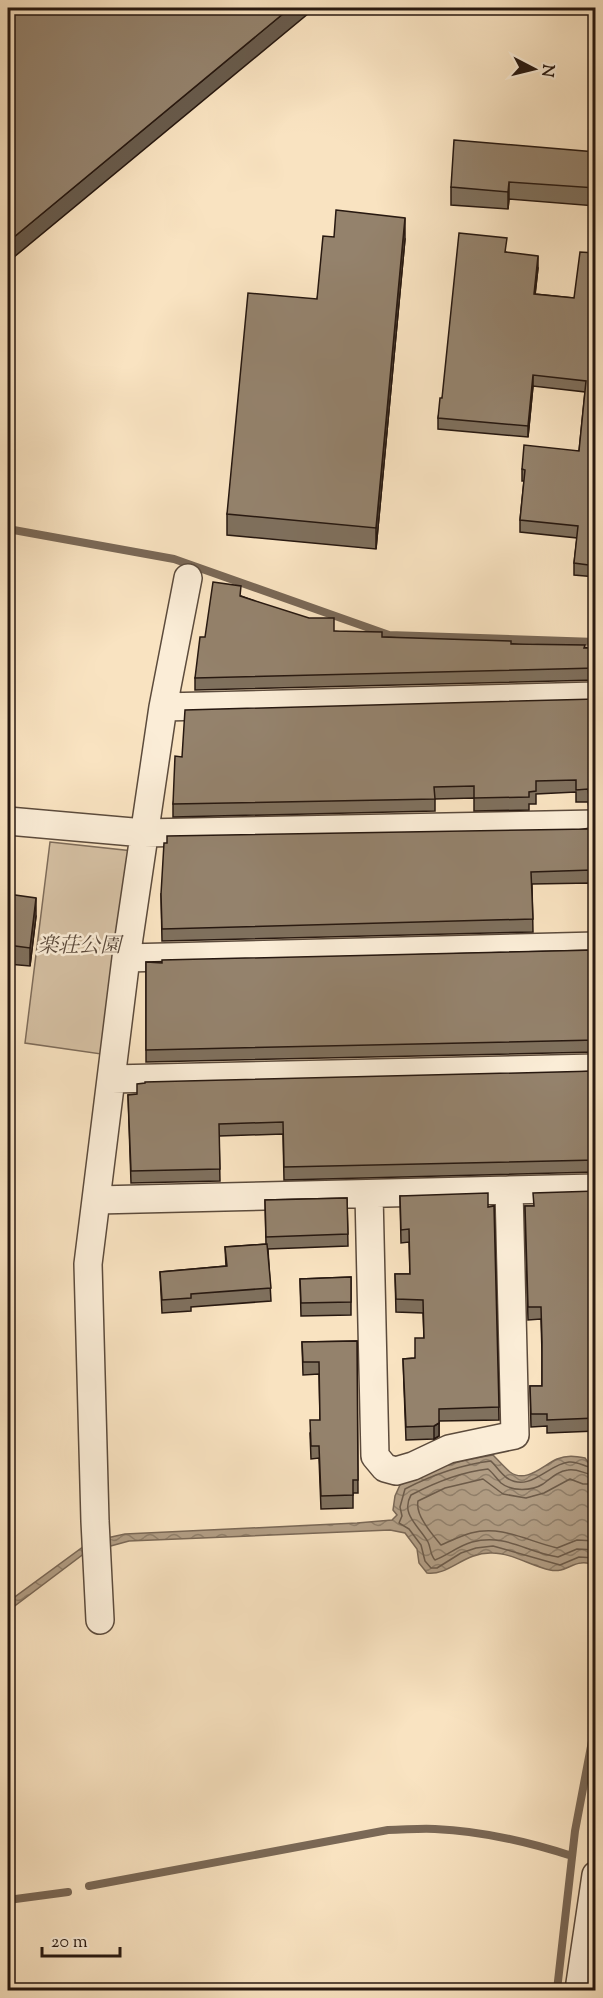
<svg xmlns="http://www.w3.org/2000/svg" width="603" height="1998" font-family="'Sorts Mill Goudy','Noto Serif JP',serif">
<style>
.green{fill:#d5c0a3;stroke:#7e6c5a;stroke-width:1.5}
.water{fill:url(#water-waves);stroke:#7a6856;stroke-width:1.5}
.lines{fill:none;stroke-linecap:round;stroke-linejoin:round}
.shore{stroke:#6c5b4a;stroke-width:1.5}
.stream{stroke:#7a6856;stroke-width:8}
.minor-casing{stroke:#5c4b3c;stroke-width:30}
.minor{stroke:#fbedd7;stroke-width:27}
.wall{fill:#7f705d;stroke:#271810;stroke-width:1.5}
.shaded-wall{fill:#685b4c;stroke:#271810;stroke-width:1.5}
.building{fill:#94826c;stroke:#271810;stroke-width:1.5}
.labels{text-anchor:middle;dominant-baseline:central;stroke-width:5;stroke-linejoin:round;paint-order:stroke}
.park-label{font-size:21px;font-style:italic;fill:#5b4a3c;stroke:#fbedd7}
</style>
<defs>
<pattern id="water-waves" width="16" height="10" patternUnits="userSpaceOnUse" patternTransform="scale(1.5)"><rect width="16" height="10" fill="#b29e85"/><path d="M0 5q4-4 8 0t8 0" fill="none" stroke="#91806b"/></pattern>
</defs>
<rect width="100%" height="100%" fill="#f9e3c1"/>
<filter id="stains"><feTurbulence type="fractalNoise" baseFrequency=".00333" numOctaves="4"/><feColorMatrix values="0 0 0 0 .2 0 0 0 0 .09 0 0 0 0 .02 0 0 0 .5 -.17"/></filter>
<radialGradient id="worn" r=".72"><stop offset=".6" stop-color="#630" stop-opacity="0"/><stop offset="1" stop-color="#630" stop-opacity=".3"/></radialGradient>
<!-- green -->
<path class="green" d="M 50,842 L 133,851 L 108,1055 L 25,1043 Z"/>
<!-- water -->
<path class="water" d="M 493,1455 C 498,1460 504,1467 510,1472 C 526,1484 543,1465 557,1459 C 567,1455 575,1456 585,1458 L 588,1462 L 595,1462 L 595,1564 C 591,1564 586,1562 581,1563 C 570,1564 564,1573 550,1570 C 531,1566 512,1553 492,1553 C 464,1552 449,1576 427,1573 L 419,1563 L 417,1549 L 405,1533 L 390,1530 L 129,1541 L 85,1553 L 8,1611 L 8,1602 L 87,1544 L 102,1539 L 125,1534 L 357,1523 L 392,1520 L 397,1515 L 393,1510 L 395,1496 L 400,1485 C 434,1468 455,1461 493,1455 Z
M 595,1675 L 595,1728 L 589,1728 L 589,1712 Z"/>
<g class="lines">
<!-- shore -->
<path class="shore" d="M 596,1468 C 585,1468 579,1461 569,1462 C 548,1464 530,1493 507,1478 C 501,1474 496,1466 491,1461 C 459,1465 432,1475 405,1489 L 400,1507 L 402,1516 L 399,1523 L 409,1529 L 421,1545 L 425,1561 L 431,1568 L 437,1568 L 461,1553 L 476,1548 L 493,1546 L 560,1565 L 579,1557 L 596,1558
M 596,1475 C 585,1475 578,1468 568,1470 C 558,1471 551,1478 543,1484 C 532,1491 512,1492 501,1483 C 497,1479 493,1473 488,1469 C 460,1472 436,1482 411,1495 C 400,1514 419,1526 428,1542 C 431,1548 430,1555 435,1560 C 448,1555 458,1546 472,1542 C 506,1533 527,1553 558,1557 L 577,1549 L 596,1550
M 596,1484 L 583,1484 L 570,1479 L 544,1493 L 526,1498 L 503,1494 L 483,1479 L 445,1488 L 418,1501 C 415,1515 432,1534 441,1545 C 451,1541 460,1536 471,1533 C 502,1525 527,1541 557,1548 L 577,1540 L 596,1541"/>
<!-- stream -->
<path class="stream" d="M 8,529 L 174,559 L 389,635 L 596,642
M 89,1886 L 388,1830 C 404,1830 419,1828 435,1829 C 481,1831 529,1842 572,1856
M 8,1900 L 68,1892
M 557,1990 L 575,1831 L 596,1720"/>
<defs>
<path id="minor" d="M 163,707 L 188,578
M 8,821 L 144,833 L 596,824
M 126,958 L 596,946
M 112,1079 L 596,1068
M 369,1194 L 375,1456 L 385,1468 L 396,1471 L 413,1466 L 449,1449 L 515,1435 L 509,1190
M 97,1200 L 596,1188
M 100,1620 L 95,1521 L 88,1264 L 126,958 L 163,707 L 596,696
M 579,1990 L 596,1875"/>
</defs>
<!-- minor casing -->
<use href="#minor" class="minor-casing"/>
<!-- minor -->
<use href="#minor" class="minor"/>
</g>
<!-- wall -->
<path class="wall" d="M 596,152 L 596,206 L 509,199 L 508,209 L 451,205 L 451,187 Z
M 334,237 L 405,239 L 376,549 L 227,535 L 227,514 L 317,299 Z
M 506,252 L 538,268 L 535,294 L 574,298 L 596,253 L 596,577 L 574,575 L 574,563 L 577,538 L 520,532 L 520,520 L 524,481 L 522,481 L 522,469 L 579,451 L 585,392 L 533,386 L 528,437 L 438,429 L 438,418 L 442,398 Z
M 241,596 L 334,631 L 382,637 L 596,648 L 596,680 L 195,690 L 195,678 Z
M 596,699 L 596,809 L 589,808 L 588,802 L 576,802 L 576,792 L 536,794 L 536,804 L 529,804 L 529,810 L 474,811 L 474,798 L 435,799 L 435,811 L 173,817 L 173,804 L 182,757 Z
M 596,827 L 596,931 L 594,930 L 592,883 L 532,884 L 533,932 L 162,941 L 161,894 Z
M 8,894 L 36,916 L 30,966 L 8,964 Z
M 596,950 L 596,1052 L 146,1062 L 146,962 Z
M 596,1071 L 596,1172 L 284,1180 L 283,1134 L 219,1136 L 220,1181 L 131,1183 L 128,1095 Z
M 596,1191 L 596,1431 L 547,1433 L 547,1426 L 531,1427 L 530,1386 L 542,1386 L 542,1353 L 541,1319 L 528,1320 L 525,1206 L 533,1206 Z
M 400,1196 L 488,1207 L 494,1206 L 499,1420 L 439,1421 L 439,1436 L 434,1439 L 406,1440 L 403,1359 L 415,1358 L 424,1338 L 423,1313 L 396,1312 L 395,1274 L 410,1274 L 409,1242 L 401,1243 Z
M 347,1198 L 348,1246 L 268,1249 L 271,1301 L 191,1307 L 191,1311 L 162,1313 L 160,1272 L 226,1266 L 225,1247 L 266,1244 L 265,1200 Z
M 351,1277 L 351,1315 L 301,1316 L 300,1279 Z
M 357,1341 L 358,1493 L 353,1493 L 353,1508 L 321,1509 L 319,1458 L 311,1459 L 310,1433 L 320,1420 L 319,1374 L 303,1375 L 302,1342 Z"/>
<!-- shaded-wall -->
<path class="shaded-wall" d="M 290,8 L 315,8 L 8,262 L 8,242 Z
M 509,182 L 509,199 L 508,209 L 508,192 Z
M 405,218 L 405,239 L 376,549 L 376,528 Z
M 538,256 L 538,268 L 534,305 L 534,294 Z
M 533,375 L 533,386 L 528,437 L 528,426 Z
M 36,898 L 36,916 L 30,966 L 30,948 Z
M 439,1423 L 439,1436 L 434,1439 L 434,1426 Z"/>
<!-- building -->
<path class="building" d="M 8,8 L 290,8 L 8,242 Z
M 454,140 L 596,152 L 596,188 L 509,182 L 508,192 L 451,187 Z
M 336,210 L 405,218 L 376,528 L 227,514 L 248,293 L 317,299 L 323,236 L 334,237 Z
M 459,233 L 507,238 L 505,252 L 538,256 L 534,294 L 574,298 L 580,252 L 596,253 L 596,566 L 574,563 L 578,526 L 520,520 L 525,470 L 522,469 L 524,445 L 579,451 L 586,381 L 533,375 L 528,426 L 438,418 L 440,398 L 442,398 Z
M 213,582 L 241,586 L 240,596 L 309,618 L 334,618 L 334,631 L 382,632 L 382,637 L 511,641 L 511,644 L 585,645 L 584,648 L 596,648 L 596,668 L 195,678 L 200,637 L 205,637 Z
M 596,699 L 596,797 L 589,796 L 588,789 L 576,790 L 576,780 L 536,781 L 536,791 L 529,792 L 529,797 L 474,798 L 474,786 L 434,787 L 435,799 L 173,804 L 175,756 L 182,757 L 185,710 Z
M 596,827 L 596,918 L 594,918 L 592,870 L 531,872 L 533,919 L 162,929 L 161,894 L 164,843 L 167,843 L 167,836 L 589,829 Z
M 8,894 L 36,898 L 30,948 L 8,945 Z
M 596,950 L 596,1040 L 146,1050 L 146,962 L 162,963 L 162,960 Z
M 596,1071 L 596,1160 L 284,1167 L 283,1122 L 219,1124 L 220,1169 L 131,1171 L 128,1095 L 137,1094 L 137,1084 L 145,1083 L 145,1082 Z
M 596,1191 L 596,1418 L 547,1420 L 547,1414 L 531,1414 L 530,1386 L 542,1386 L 542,1342 L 541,1307 L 528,1307 L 525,1206 L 534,1206 L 533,1193 Z
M 488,1193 L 488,1207 L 494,1206 L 499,1407 L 439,1409 L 439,1423 L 434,1426 L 406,1427 L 403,1359 L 415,1358 L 415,1338 L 424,1338 L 423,1300 L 396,1299 L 395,1274 L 410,1274 L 409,1229 L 401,1230 L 400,1196 Z
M 347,1198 L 348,1234 L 266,1237 L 265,1200 Z
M 267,1244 L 271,1288 L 191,1294 L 191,1298 L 162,1300 L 160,1272 L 227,1266 L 225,1247 Z
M 351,1277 L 351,1302 L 301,1303 L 300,1279 Z
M 357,1341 L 358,1480 L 353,1480 L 353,1495 L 321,1496 L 319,1446 L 311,1446 L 310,1420 L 320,1420 L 319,1362 L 303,1362 L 302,1342 Z"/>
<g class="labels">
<!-- park labels -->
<g class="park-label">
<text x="79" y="947">楽荘公園</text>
</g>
</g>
<!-- margin -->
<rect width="603" height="1998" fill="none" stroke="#f9e3c1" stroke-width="30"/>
<rect x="9" y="9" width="585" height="1980" fill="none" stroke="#271810" stroke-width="3"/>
<rect x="15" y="15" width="573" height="1968" fill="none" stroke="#271810" stroke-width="1.5"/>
<!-- north arrow -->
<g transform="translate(534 69) rotate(97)" stroke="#fbedd7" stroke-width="4.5" paint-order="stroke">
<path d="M0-4.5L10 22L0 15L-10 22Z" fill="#271810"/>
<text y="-9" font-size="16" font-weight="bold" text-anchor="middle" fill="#271810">N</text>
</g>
<!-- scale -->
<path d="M42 1947v9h78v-9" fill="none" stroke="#271810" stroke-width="3"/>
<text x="51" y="1947" font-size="18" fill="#271810" stroke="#fbedd7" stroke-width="4.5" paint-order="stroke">20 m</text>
<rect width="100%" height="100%" filter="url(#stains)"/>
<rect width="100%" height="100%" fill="url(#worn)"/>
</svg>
